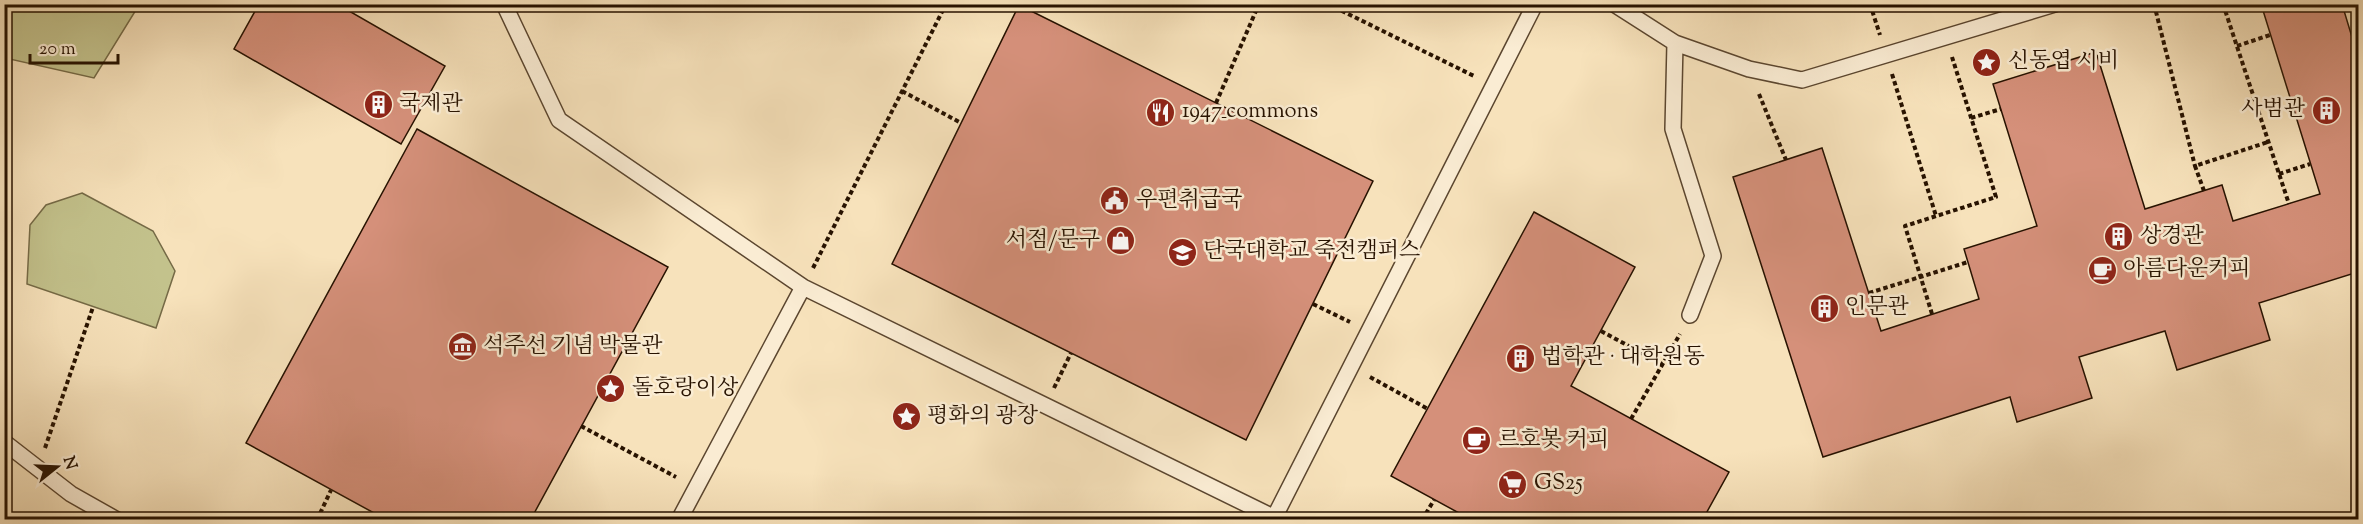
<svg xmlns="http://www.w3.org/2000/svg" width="2363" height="524" font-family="'Sorts Mill Goudy','Noto Serif KR',serif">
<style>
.green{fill:#c3c28c;stroke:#756a46;stroke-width:1.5}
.building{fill:#d5907a;stroke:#271200;stroke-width:1.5}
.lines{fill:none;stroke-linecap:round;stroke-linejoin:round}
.lane-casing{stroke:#5b462f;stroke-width:18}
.path{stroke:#271200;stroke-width:4;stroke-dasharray:4.5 3;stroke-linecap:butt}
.lane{stroke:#faecd3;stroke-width:15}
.labels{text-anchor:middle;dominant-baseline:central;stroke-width:5;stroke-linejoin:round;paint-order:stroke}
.poi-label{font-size:22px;fill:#271200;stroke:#faecd3;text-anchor:start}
</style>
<rect width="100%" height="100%" fill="#f7e2bb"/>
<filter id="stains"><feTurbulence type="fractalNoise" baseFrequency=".00333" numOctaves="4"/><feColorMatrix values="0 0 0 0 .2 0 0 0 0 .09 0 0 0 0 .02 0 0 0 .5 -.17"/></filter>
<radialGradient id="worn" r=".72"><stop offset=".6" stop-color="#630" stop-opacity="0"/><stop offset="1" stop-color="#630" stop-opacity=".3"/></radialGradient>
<!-- green -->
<path class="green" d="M 5,4 L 139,4 L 139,5 L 94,78 L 5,58 Z
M 82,193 L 153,231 L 175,271 L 156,328 L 27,284 L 30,225 L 46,205 Z"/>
<!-- building -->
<path class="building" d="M 259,4 L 337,4 L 445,66 L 401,144 L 234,49 Z
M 2261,4 L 2342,4 L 2358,57 L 2358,272 L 2259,303 L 2270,340 L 2177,370 L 2165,331 L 2079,357 L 2092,398 L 2017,422 L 2010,397 L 1823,457 L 1733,177 L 1822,148 L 1881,331 L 1979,299 L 1964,249 L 2037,226 L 1993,84 L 2096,52 L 2145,209 L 2222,185 L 2233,221 L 2320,194 Z
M 1019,5 L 1373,181 L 1246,440 L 892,264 Z
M 417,129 L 668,267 L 531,519 L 385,519 L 246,443 Z
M 1534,212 L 1635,267 L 1571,386 L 1729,472 L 1703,519 L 1470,519 L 1391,476 Z"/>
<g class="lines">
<defs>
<path id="lane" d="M 504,4 L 559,120 L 803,287 L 1279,520
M 1614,4 L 1675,43 L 1749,69 L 1802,80 L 2055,4
M 1675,43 L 1673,129 L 1713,256 L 1690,315
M 4,442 L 71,494 L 117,520
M 679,520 L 803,287
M 1273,520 L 1535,4"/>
</defs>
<!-- lane casing -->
<use href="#lane" class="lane-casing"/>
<!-- path -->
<path class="path" d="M 1328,4 L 1476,77
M 1870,4 L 1880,35
M 2154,4 L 2195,166
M 2223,4 L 2289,204
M 2237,46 L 2270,35
M 1892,74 L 1936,216
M 902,91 L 961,123
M 1759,94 L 1786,160
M 1216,103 L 1259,4
M 1971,118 L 2001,109
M 2279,174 L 2310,164
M 2204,191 L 2195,166 L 2268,142
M 813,268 L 946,4
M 1869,293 L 1968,262
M 1313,304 L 1350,322
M 1932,314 L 1905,226 L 1996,197 L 1952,57
M 1601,331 L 1662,364
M 1370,377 L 1428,409
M 1054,388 L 1071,353
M 1631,419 L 1680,334
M 581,426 L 676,477
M 45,448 L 93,307
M 317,520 L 331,490
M 1422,520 L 1434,500"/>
<!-- lane -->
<use href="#lane" class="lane"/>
</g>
<!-- icons -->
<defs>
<symbol id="sight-disc" viewBox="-11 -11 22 22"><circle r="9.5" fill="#8f2418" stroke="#faecd3"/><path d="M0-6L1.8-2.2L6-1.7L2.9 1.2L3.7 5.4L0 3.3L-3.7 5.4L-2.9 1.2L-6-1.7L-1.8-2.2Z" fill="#fff"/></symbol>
<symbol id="building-disc" viewBox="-11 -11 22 22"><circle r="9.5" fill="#8f2418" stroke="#faecd3"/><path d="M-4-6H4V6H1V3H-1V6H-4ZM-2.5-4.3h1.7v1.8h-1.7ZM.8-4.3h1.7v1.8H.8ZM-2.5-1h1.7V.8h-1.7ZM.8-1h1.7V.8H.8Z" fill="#fff"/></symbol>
<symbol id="restaurant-disc" viewBox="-11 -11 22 22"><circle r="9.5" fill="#8f2418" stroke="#faecd3"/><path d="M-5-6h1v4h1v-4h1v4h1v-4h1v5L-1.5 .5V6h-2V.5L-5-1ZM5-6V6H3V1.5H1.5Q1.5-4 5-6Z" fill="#fff"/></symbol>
<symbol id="civic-disc" viewBox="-11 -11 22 22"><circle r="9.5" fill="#8f2418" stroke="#faecd3"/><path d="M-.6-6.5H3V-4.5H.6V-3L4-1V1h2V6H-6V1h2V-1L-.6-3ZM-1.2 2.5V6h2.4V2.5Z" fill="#fff"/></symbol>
<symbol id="shop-disc" viewBox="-11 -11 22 22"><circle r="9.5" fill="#8f2418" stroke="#faecd3"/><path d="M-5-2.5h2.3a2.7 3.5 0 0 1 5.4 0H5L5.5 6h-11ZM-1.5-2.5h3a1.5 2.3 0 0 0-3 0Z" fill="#fff"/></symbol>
<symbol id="university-disc" viewBox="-11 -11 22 22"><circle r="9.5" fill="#8f2418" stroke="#faecd3"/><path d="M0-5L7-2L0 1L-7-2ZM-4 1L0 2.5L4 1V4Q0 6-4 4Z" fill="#fff"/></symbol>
<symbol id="cafe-disc" viewBox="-11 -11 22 22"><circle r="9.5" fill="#8f2418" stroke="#faecd3"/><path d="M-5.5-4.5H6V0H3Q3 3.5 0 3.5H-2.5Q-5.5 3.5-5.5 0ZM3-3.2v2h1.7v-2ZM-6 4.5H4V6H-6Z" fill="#fff"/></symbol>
<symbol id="museum-disc" viewBox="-11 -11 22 22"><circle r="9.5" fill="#8f2418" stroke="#faecd3"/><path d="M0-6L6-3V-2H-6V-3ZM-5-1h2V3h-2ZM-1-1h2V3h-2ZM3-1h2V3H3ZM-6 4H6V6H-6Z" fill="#fff"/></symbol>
<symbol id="supermarket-disc" viewBox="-11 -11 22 22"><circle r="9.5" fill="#8f2418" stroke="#faecd3"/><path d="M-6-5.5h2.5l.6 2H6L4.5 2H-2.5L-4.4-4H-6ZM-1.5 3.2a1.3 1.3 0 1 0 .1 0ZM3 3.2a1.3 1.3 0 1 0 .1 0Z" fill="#fff"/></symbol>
</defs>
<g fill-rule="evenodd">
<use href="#sight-disc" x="1970" y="46" width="33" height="33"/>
<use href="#building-disc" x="362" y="88" width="33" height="33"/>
<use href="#building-disc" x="2310" y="94" width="33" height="33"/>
<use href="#restaurant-disc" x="1144" y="96" width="33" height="33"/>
<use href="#civic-disc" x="1098" y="184" width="33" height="33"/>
<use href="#building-disc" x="2102" y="220" width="33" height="33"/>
<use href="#shop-disc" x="1104" y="224" width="33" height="33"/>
<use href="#university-disc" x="1166" y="236" width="33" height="33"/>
<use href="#cafe-disc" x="2086" y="254" width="33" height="33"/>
<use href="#building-disc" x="1808" y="292" width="33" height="33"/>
<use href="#museum-disc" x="446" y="330" width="33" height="33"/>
<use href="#building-disc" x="1504" y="342" width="33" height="33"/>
<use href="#sight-disc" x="594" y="372" width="33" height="33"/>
<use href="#sight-disc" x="890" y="400" width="33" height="33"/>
<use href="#cafe-disc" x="1460" y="424" width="33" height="33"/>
<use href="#supermarket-disc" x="1496" y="468" width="33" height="33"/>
</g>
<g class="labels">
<!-- poi labels -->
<g class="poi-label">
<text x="2008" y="62">신동엽 시비</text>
<text x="399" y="105">국제관</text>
<text x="2305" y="110" text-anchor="end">사범관</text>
<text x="1182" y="112">1947_commons</text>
<text x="1136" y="201">우편취급국</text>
<text x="2140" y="237">상경관</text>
<text x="1100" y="241" text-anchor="end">서점/문구</text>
<text x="1203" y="252">단국대학교 죽전캠퍼스</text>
<text x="2123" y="270">아름다운커피</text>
<text x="1845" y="308">인문관</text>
<text x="483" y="347">석주선 기념 박물관</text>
<text x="1541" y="358">법학관 · 대학원동</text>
<text x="632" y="389">돌호랑이상</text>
<text x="927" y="417">평화의 광장</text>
<text x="1498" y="441">르호봇 커피</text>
<text x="1534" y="484">GS25</text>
</g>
</g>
<!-- margin -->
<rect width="2363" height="524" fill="none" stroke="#f7e2bb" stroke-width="24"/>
<rect x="6" y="6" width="2351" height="512" fill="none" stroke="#271200" stroke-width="3"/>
<rect x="12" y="12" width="2339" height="500" fill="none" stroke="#271200" stroke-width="1.5"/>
<!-- north arrow -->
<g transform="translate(57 467) rotate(72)" stroke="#faecd3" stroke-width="4.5" paint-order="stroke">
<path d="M0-4.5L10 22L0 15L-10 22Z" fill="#271200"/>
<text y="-9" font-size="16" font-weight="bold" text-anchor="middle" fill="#271200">N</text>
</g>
<!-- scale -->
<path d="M30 54v9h88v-9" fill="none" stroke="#271200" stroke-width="3"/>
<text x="39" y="54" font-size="18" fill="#271200" stroke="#faecd3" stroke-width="4.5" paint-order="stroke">20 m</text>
<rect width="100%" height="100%" filter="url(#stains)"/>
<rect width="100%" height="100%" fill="url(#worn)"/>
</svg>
